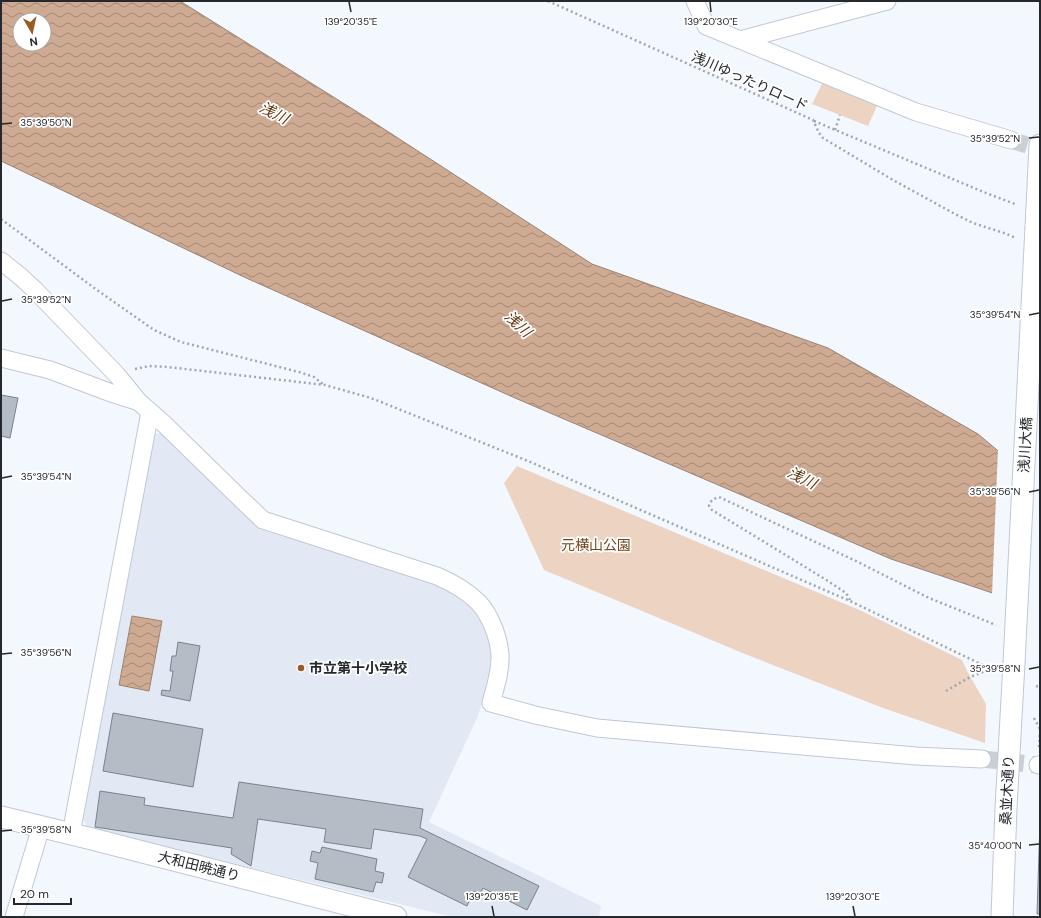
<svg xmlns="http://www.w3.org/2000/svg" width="1041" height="918" font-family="'DM Sans','Noto Sans JP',sans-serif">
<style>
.built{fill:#e2e9f4}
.park{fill:#ecd3c2}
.water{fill:url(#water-waves);stroke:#9b8373;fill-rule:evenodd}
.pier{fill:#f3f8ff}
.building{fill:#b4bcc6;stroke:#7a828c}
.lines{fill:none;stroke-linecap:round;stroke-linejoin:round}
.minor-tunnel{stroke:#caced5;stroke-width:17;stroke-dasharray:17 8;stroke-linecap:butt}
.minor-casing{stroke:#c0c8d3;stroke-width:19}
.tertiary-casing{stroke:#c0c8d3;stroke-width:23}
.path{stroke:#a3a7ad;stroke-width:2.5;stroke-dasharray:2 3;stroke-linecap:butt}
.minor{stroke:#fff;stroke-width:17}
.tertiary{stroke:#fff;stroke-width:21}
.tertiary-bridge-casing{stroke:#c0c8d3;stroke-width:23;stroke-linecap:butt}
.tertiary-bridge{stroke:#fff;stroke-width:21}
.ticks{fill:none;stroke:#25282c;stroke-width:1.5}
.poi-dot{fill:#9a5a24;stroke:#fff;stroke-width:1.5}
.labels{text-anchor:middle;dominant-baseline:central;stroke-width:3.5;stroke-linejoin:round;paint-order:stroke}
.street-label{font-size:14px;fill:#25282c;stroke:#fff}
.park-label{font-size:14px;fill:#74441e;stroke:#fff}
.poi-label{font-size:14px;font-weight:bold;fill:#25282c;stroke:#fff;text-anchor:start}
.water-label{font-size:15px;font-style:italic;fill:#64360d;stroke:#fff}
.ticks-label{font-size:10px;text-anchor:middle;fill:#25282c;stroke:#fff;stroke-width:3.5;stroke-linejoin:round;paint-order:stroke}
</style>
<defs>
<pattern id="water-waves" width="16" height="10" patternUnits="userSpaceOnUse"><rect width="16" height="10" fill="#cdaa91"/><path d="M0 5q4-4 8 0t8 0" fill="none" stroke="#a68a77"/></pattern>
</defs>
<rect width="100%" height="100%" fill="#f3f8ff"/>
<!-- built -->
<path class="built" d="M 161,433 L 259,529 L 431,582 L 451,593 L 471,608 L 484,624 L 494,655 L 490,681 L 477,718 L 429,822 L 601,906 L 599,917 L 452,917 L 88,828 L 83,819 L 154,434 Z"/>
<!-- park -->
<path class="park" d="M 825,78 L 880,99 L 868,126 L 812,104 Z
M 517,466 L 864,612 L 962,660 L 967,671 L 986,704 L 985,743 L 883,708 L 745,654 L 544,570 L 504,483 Z"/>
<!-- water -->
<path class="water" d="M 1,1 L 180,1 L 367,118 L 592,264 L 828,348 L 978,434 L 1040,486 L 1040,609 L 891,559 L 515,398 L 244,277 L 1,161 ZM 20,20 L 44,20 L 44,44 L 20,44 Z
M 132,616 L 162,621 L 149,691 L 119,685 Z"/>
<!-- pier -->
<path class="pier" d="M 998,449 L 1040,484 L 1040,611 L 992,595 Z"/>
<!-- building -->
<path class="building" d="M 1,395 L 18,398 L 10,438 L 1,436 Z
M 178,642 L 200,646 L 190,701 L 161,695 L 162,690 L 170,691 L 173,671 L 170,671 L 172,656 L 176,656 Z
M 113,713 L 203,729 L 193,787 L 103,771 Z
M 239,782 L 423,809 L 420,828 L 539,886 L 527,910 L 483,888 L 480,894 L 474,891 L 467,906 L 408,877 L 427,839 L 420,836 L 374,829 L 371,849 L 324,842 L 326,829 L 258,819 L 251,866 L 231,854 L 232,848 L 95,827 L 100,791 L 145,798 L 144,805 L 233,818 Z
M 1040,821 L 1040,914 L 1037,914 Z
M 322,847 L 377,859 L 375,871 L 384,873 L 382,883 L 376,882 L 373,892 L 315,879 L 318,863 L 310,861 L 312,851 L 320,853 Z"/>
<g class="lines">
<!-- minor-tunnel -->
<path class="minor-tunnel" d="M 1011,140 L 1040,149
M 982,759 L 1038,765"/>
<defs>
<path id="minor" d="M 695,1 L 706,26 L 916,112 L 1011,140
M 740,40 L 887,1
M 1,261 L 21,277 L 35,290 L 117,375 L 139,402 L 164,424 L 245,503 L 263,520 L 437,576 C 451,582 467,591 478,602 C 490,614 499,638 500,655 C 501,671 495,688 491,703 L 535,715 L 597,728 L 916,756 L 982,759
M 1,358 L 50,370 L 114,394 L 139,402
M 1038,765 L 1040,765
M 71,834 L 150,412
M 14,917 L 41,827"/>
<path id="tertiary" d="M 1036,227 L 1040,145
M 1,817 L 88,838 L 396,917
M 1002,917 L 1006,808 L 1014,663"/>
</defs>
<!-- minor casing -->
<use href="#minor" class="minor-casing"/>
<!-- tertiary casing -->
<use href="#tertiary" class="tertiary-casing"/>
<!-- path -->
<path class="path" d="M 548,1 L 813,120 L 819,133 L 823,138 L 893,180 L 955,214 L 973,223 L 1004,233 L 1016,238
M 814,121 L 986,193 L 1015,204
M 835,130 L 840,115
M 1,219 L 97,290 L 154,330 L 181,342 L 299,372 L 314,377 L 324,385
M 135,369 L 149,366 L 168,367 L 325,385 L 371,398 L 528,461 L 850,601 L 991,669
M 850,600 L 846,593 L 828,581 L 712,510 L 709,506 C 711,500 713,499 719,497 L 856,561 L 929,598 L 996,625
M 1036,686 L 1040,687
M 946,691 L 970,677 L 991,669
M 1034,718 L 1040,729
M 1039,747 L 1040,732"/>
<!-- minor -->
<use href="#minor" class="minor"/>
<!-- tertiary -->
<use href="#tertiary" class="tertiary"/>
<defs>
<path id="tertiary-bridge" d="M 1014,663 L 1036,227"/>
</defs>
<!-- tertiary-bridge casing -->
<use href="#tertiary-bridge" class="tertiary-bridge-casing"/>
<!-- tertiary-bridge -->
<use href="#tertiary-bridge" class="tertiary-bridge"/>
</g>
<!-- ticks -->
<path class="ticks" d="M 349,2 L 351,12M 710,2 L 711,12M 2,124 L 12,123M 1029,138 L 1039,137M 2,301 L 12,299M 1029,315 L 1039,313M 2,478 L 12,476M 1029,492 L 1039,490M 2,654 L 12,653M 1029,669 L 1039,667M 2,831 L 12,830M 1029,845 L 1039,844M 492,906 L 494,916M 853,906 L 855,916"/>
<!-- markers -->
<circle class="poi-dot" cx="301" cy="668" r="4"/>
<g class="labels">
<!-- street labels -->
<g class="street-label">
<text transform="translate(750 81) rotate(24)">浅川ゆったりロード</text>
<text transform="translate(1025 445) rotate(-87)">浅川大橋</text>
<text transform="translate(1007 790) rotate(-87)">桑並木通り</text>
<text transform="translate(199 866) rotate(14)">大和田暁通り</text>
</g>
<!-- park labels -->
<g class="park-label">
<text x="596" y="545">元横山公園</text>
</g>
<!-- poi labels -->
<g class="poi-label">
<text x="309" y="668">市立第十小学校</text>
</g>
<!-- water labels -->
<g class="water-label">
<text transform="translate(274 113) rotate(27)">浅川</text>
<text transform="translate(518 324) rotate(43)">浅川</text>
<text transform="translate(802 478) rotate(27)">浅川</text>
</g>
</g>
<g class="ticks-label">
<text x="351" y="25">139°20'35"E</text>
<text x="711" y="25">139°20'30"E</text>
<text x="46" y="126">35°39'50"N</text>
<text x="995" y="142">35°39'52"N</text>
<text x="46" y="303">35°39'52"N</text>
<text x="995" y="318">35°39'54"N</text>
<text x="46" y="480">35°39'54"N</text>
<text x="995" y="495">35°39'56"N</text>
<text x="46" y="656">35°39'56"N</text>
<text x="995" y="672">35°39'58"N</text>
<text x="46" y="833">35°39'58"N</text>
<text x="995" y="849">35°40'00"N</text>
<text x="492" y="900">139°20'35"E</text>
<text x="853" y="900">139°20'30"E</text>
</g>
<!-- border -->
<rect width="1041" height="918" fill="none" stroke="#25282c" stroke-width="4"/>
<!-- north arrow -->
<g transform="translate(32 32) rotate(171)"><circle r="19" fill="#ffffff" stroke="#a8a9ab"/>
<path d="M0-3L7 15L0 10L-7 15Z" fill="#9a5a24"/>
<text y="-6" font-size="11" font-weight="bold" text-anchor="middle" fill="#25282c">N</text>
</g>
<!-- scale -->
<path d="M14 898v6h57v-6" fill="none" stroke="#25282c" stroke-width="2"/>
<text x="20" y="898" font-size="12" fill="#25282c" stroke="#ffffff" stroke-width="3" paint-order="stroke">20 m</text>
</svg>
